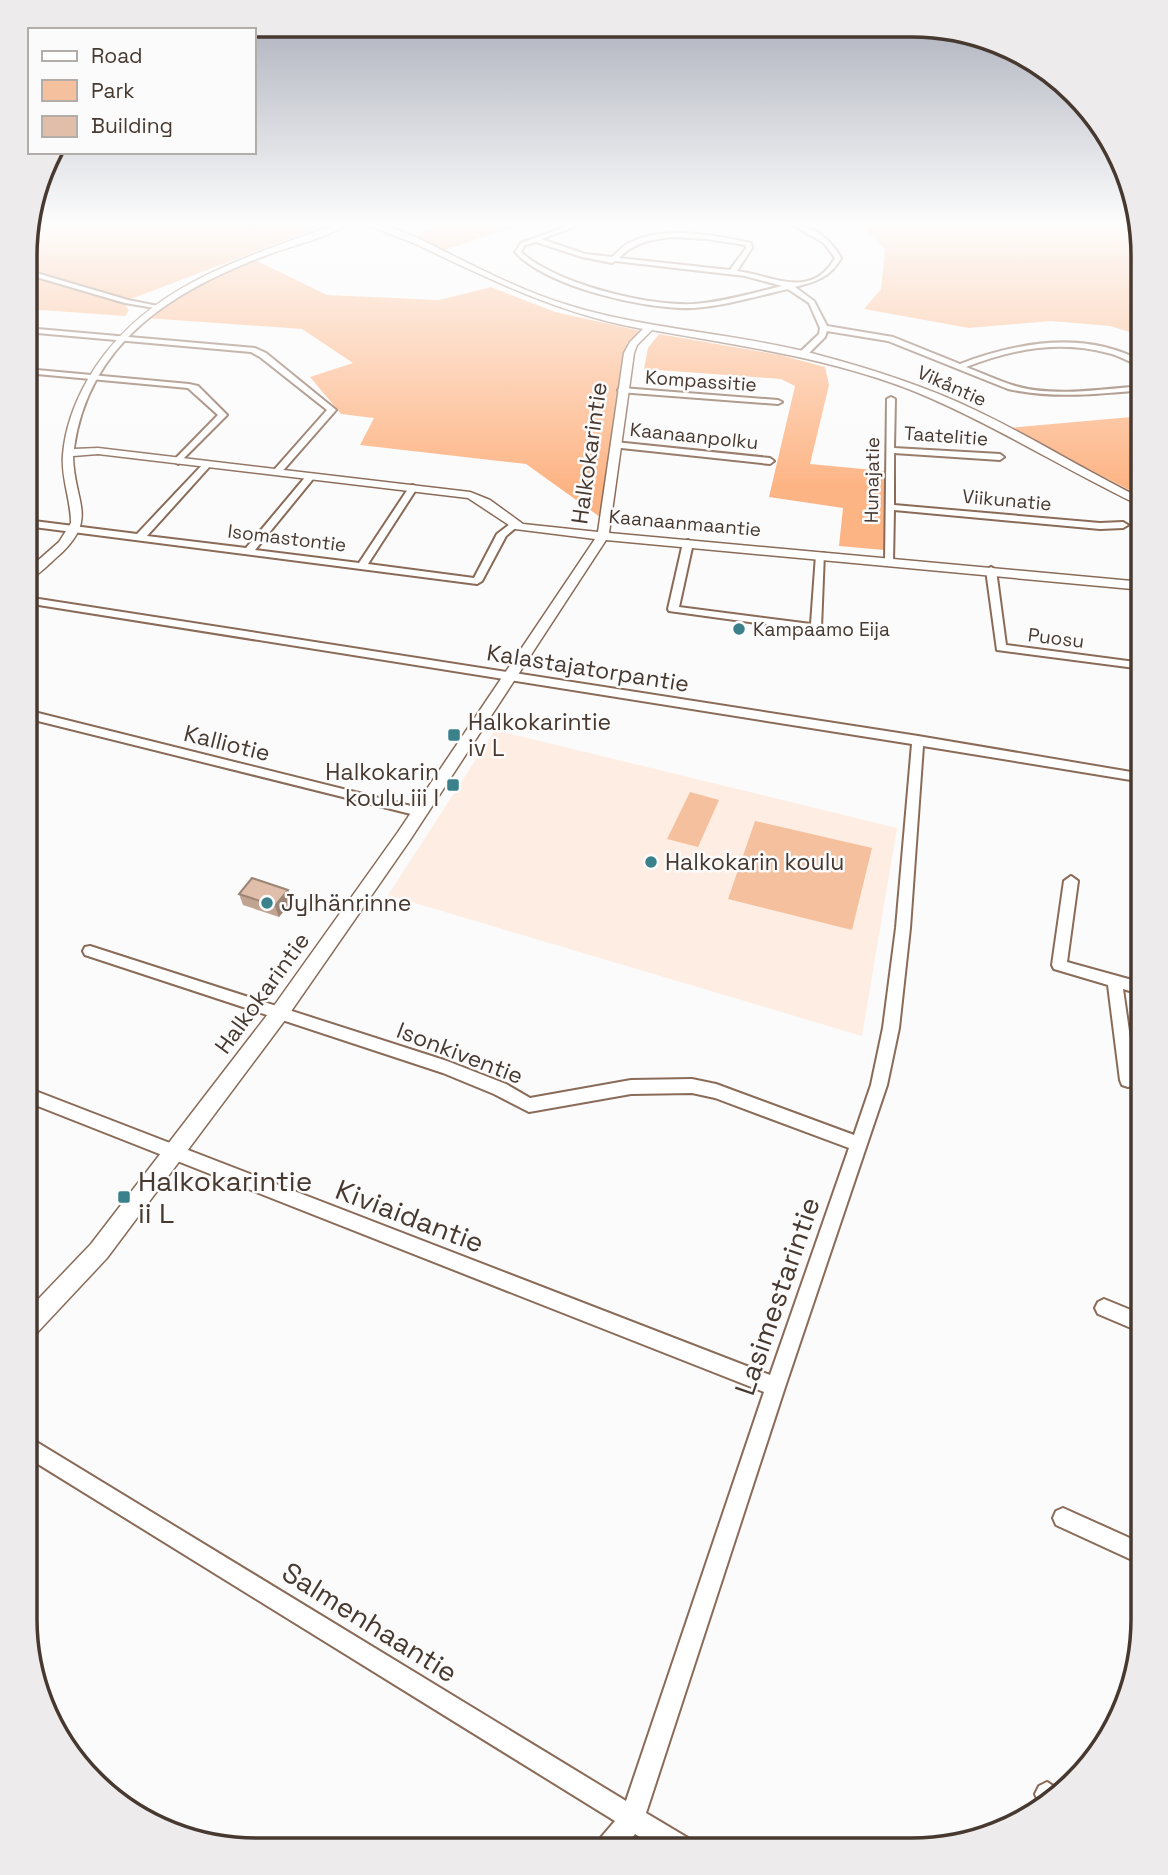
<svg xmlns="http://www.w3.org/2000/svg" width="1168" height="1875" font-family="'Space Grotesk',sans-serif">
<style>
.built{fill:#feede2}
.green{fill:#f5c09e}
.forest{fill:#fdb484}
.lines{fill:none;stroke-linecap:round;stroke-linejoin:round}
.minor-casing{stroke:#8a6b58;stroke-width:4}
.tertiary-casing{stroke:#8a6b58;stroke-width:3}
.minor{fill:#fff;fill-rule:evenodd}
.tertiary{fill:#fff;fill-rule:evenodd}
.wall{fill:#c1a391}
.shaded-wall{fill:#9d8576}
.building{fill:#e0bea9;stroke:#9d8576;stroke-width:2}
.poi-dot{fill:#3a818b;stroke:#fbfbfb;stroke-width:2.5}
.labels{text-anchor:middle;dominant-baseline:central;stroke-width:5;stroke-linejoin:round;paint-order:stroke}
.far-street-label{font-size:19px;fill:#473930;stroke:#fbfbfb}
.far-poi-label{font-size:19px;fill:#473930;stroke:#fbfbfb;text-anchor:start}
.street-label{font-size:23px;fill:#473930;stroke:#fbfbfb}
.poi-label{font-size:23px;fill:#473930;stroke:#fbfbfb;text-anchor:start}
.near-poi-label{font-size:28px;fill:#473930;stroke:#fbfbfb;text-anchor:start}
.near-street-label{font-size:28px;fill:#473930;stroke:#fbfbfb}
.rim{fill:none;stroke:#473930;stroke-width:3.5}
</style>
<rect width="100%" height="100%" fill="#fbfbfb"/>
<!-- built -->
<path class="built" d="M 495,730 L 897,828 L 862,1036 L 388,895 Z"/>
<!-- green -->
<path class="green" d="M 690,792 L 719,800 L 698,847 L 667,839 Z
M 755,821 L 872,848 L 852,930 L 728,899 Z"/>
<!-- forest -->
<path class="forest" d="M 27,225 L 325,225 L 123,302 L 129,310 L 125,316 L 26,309 Z
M 442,225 L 519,225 L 444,250 L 412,235 Z
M 861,225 L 1137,225 L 1143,256 L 1143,336 L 1110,326 L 1051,321 L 969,328 L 864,309 L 881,289 L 885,249 Z
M 255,260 L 327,295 L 439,300 L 491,287 L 555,312 L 641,331 L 627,343 L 600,517 L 526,464 L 360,445 L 374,418 L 341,414 L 310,377 L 353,363 L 302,329 L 146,318 L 190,289 Z
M 659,334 L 780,355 L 825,367 L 829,385 L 810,464 L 884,471 L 884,550 L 839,546 L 843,508 L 769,497 L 795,386 L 781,379 L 644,369 L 648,348 Z
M 1143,416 L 1143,489 L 1135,493 L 1009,428 Z"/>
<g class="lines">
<defs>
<path id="minor" d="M 570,225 L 579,225 L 541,239 L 585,254 L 612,257 C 618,252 623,246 629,243 C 661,225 717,235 751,243 L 752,248 L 737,271 C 771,275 811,301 835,258 L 824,243 L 792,225 C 812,225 832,240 841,258 C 831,277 815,282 795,287 L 814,301 L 827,326 L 893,337 L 960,364 C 1018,342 1086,330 1143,362 L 1143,367 C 1131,363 1121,356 1108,353 C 1059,340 1012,349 966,367 C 982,373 997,380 1012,385 C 1053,398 1101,389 1143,386 L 1143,390 C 1098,394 1053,399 1008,389 L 888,341 L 827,331 L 825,337 L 806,356 L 800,356 L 800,352 L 819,334 L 820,328 L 809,303 L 788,289 C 757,296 725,306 693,308 C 646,310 547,287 515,252 L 521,243 ZM 674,237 L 707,239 L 746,245 L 746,248 L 730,270 L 619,258 C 635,242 651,239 674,237 ZM 536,242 L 582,257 L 612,263 L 615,261 L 745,276 L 782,286 C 752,293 723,302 693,304 C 646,306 556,284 521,252 L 525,245 Z
M 26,270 L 128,300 L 158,306 L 155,308 L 125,303 L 26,274 Z
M 26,328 L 255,348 L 266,353 L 336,410 L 280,474 L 274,474 L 274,470 L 327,410 L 260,357 L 251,352 L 26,332 Z
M 26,369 L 189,384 L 198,386 L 227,415 L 178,464 L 174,461 L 175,459 L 218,415 L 188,388 L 26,373 Z
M 622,388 L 778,400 L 782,402 L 778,404 L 619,392 L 618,390 Z
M 891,397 L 895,399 L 894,448 L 1000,454 L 1004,457 L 1000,460 L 894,453 L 894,505 L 1100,523 L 1123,522 L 1128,525 L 1123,528 L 1100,529 L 894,510 L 893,562 L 885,564 L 887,399 Z
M 615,442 L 770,458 L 774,461 L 770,464 L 612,447 L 611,445 Z
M 204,463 L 211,465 L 147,536 L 246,548 L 307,475 L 313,475 L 313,479 L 255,550 L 359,563 L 410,486 L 413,485 L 417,488 L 368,564 L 474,578 L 497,534 L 510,524 L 518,526 L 506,536 L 482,581 L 477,584 L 26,526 L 26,520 L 137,534 Z
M 688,540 L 693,543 L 679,607 L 811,624 L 816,555 L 824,553 L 821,628 L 816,631 L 669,611 L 668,609 L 683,543 Z
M 991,567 L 996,570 L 1006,645 L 1143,663 L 1143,669 L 997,650 L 986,570 Z
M 26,597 L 918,736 L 1143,774 L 1143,782 L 923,746 L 910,928 L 899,1028 L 887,1085 L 785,1387 L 646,1813 L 693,1841 L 696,1850 L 661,1850 L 635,1834 L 623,1850 L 595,1850 L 598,1841 L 615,1821 L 25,1456 L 25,1435 L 626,1801 L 764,1392 L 25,1101 L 25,1087 L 770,1375 L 849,1148 L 715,1098 L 692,1093 L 631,1094 L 529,1112 L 494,1094 L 443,1073 L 85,955 L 83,951 L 85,947 L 90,946 L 447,1061 L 506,1084 L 530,1098 L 631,1080 L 692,1079 L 716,1084 L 854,1135 L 871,1085 L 883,1028 L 896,928 L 912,744 L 26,603 Z
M 26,710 L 419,808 L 425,812 L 419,816 L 26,718 Z
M 1071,876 L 1078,881 L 1067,962 L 1143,983 L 1143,995 L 1123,989 L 1136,1080 L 1134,1085 L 1128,1087 L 1122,1085 L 1120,1080 L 1108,985 L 1054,969 L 1052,965 L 1064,881 Z
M 1104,1299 L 1143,1315 L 1143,1333 L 1098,1314 L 1095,1308 L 1098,1302 Z
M 1063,1508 L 1143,1544 L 1143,1565 L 1056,1525 L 1053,1518 L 1056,1511 Z
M 1047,1782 L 1058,1789 L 1039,1803 L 1035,1794 L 1039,1786 Z"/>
<path id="tertiary" d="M 334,225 L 345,225 C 324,239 294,245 270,254 C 176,289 89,340 74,449 L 98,448 L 470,492 L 490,500 L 523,524 L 598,532 L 624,353 L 630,342 L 643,329 C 563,315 493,281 420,246 C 404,238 385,234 370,225 C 399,225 428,244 454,256 C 492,275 530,294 571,306 C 650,330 735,333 815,354 C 868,368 925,386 975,410 C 1032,437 1086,471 1143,499 L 1143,506 L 1139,505 C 1064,469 993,424 916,392 C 831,358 741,346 652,330 L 637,345 L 634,353 L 609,533 L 1143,582 L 1143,590 L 606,540 L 410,840 L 285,1020 L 107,1258 L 33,1337 L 25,1340 L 25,1313 L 91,1244 L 271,1010 L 398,832 L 595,539 L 515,529 L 468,498 L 98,454 L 73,456 C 74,504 100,519 57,557 C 48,565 37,577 26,581 L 26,571 L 59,542 L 71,523 C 71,500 61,478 63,455 C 65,428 75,402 88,379 C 142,287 239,260 334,225 Z"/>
</defs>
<!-- minor casing -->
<use href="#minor" class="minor-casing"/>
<!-- tertiary casing -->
<use href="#tertiary" class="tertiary-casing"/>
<!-- minor -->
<use href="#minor" class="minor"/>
<!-- tertiary -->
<use href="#tertiary" class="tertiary"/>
</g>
<!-- wall -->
<path class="wall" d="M 288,890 L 292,901 L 279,917 L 243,905 L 239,894 Z"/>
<!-- shaded-wall -->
<path class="shaded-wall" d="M 288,890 L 292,901 L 279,917 L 275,906 Z"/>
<!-- building -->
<path class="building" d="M 252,878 L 288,890 L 275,906 L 239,894 Z"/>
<!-- sky -->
<linearGradient id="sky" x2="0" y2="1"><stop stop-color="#a9adb9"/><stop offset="0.46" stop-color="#fdfdfd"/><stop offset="1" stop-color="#fdfdfd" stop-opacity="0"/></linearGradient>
<rect width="1168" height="488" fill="url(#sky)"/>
<!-- markers -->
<g class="poi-dot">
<circle cx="739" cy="629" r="7"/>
<rect x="447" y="728" width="14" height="14" rx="3.5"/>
<rect x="446" y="778" width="14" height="14" rx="3.5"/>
<circle cx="651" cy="862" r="7"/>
<circle cx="267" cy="903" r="7"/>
<rect x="117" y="1190" width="14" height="14" rx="3.5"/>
</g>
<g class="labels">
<!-- far-street labels -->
<g class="far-street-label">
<text transform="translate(701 381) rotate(4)">Kompassitie</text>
<text transform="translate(952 386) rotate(24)">Vikåntie</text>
<text transform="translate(694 436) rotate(6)">Kaanaanpolku</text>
<text transform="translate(946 436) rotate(4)">Taatelitie</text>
<text transform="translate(872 480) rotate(-89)">Hunajatie</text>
<text transform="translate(1007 500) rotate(5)">Viikunatie</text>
<text transform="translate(685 523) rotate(5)">Kaanaanmaantie</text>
<text transform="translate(287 538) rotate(7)">Isomastontie</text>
<text transform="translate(1056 638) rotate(7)">Puosu</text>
</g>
<!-- far-poi labels -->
<g class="far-poi-label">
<text x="753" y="629">Kampaamo Eija</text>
</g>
<!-- street labels -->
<g class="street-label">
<text transform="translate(589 453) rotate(-82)">Halkokarintie</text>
<text transform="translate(588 668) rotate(9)">Kalastajatorpantie</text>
<text transform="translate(227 743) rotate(14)">Kalliotie</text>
<text transform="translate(262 993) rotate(-54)">Halkokarintie</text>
<text transform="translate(460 1053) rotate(21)">Isonkiventie</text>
</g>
<!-- poi labels -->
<g class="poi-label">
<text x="468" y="722">Halkokarintie<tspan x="468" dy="26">iv L</tspan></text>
<text x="439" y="772" text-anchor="end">Halkokarin<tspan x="439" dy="26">koulu iii I</tspan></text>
<text x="665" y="862">Halkokarin koulu</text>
<text x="281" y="903">Jylhänrinne</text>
</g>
<!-- near-poi labels -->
<g class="near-poi-label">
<text x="138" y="1181">Halkokarintie<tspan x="138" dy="32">ii L</tspan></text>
</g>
<!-- near-street labels -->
<g class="near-street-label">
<text transform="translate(410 1216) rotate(21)">Kiviaidantie</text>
<text transform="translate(777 1296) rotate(-71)">Lasimestarintie</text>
<text transform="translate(370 1622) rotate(32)">Salmenhaantie</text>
</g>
</g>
<!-- crop -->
<path d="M0 0H1168V1875H0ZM256 37H912A219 219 0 0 1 1131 256V1619A219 219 0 0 1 912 1838H256A219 219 0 0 1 37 1619V256A219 219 0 0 1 256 37Z" fill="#edebeb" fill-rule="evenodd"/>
<path class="rim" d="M256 37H912A219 219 0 0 1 1131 256V1619A219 219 0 0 1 912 1838H256A219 219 0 0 1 37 1619V256A219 219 0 0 1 256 37Z"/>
<!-- legend -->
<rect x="28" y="28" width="228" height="126" fill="#fbfbfb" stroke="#b3adaa" stroke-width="2"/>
<rect x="42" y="51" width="35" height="10" fill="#ffffff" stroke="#b3adaa" stroke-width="2"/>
<text x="91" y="63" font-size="21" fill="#473930">Road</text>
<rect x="42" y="80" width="35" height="21" fill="#f5c09e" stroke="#b3adaa" stroke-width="2"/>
<text x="91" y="98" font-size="21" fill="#473930">Park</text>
<rect x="42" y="116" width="35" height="21" fill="#e0bea9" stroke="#b3adaa" stroke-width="2"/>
<text x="91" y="133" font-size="21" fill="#473930">Building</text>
</svg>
